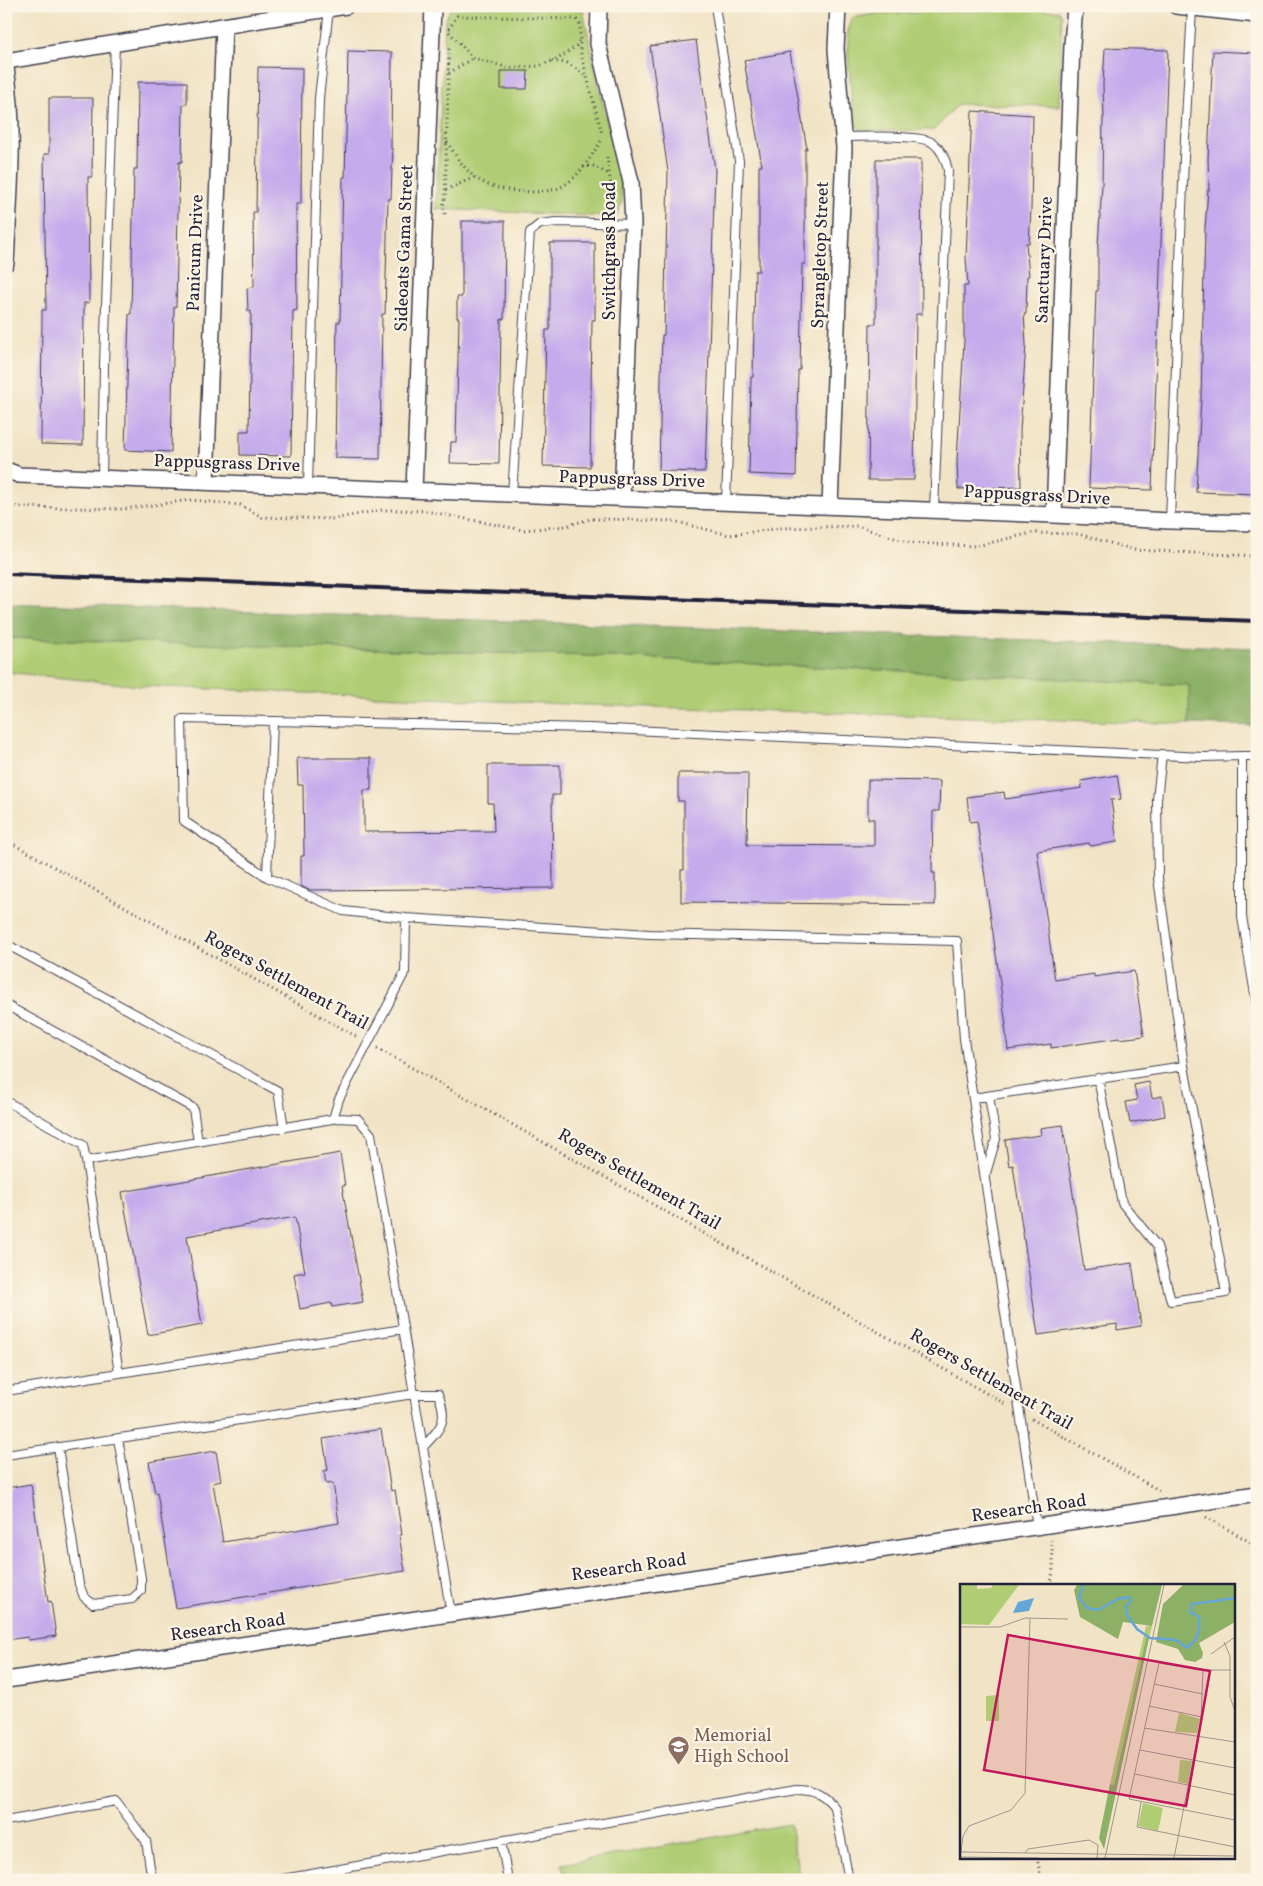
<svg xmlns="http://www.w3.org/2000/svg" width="1263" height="1886" font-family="Vollkorn,serif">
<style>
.green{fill:#b0cd74;stroke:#697858}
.forest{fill:#8cb066;stroke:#576950}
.building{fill:#c4abec}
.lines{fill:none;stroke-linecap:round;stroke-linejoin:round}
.service-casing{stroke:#413f50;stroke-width:10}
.minor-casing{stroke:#413f50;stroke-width:18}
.path{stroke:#413f50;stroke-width:3;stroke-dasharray:1 4;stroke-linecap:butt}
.service{stroke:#fff;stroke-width:8}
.minor{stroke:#fff;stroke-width:15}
.rail{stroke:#22223b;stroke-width:4}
.labels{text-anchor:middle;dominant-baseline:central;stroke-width:4.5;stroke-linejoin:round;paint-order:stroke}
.street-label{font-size:18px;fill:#22223b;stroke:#fcf5e5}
.education-label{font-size:18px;fill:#785e54;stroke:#fcf5e5;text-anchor:start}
.inset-river{fill:none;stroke:#65a6d8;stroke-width:2.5}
.inset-road{fill:none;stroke:#9e968e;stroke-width:1}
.view{fill:#c2185b;fill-opacity:0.15;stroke:#c2185b;stroke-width:2.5}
.inset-edge{fill:none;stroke:#22223b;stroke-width:2.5}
</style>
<rect width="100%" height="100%" fill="#fcf5e5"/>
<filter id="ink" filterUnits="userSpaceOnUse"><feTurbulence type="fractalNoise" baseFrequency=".02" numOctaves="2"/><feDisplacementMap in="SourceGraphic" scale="10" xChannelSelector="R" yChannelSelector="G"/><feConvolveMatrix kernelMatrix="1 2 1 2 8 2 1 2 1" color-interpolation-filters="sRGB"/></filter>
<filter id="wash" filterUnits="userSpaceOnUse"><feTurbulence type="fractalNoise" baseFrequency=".0096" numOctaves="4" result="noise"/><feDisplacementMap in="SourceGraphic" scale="20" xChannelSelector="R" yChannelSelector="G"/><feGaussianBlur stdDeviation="1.12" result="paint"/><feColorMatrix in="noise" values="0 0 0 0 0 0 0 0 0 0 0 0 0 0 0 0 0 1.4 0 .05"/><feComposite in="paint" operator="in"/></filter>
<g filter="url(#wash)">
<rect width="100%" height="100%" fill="#f1e3c5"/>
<!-- green -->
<path class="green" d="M 452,6 L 583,10 L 601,96 L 618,167 L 622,202 L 616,217 L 436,209 L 445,20 Z
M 1031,9 L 1059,11 L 1062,15 L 1059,106 L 958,104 L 934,130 L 861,131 L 854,122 L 848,57 L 848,31 L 852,18 L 874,14 Z
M 6,638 L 591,656 L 1190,685 L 1189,724 L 588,705 L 141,686 L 6,672 Z
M 790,1824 L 800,1880 L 565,1880 L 562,1864 Z"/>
<!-- forest -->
<path class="forest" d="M 6,603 L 1257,648 L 1257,726 L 1189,724 L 1189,685 L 591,656 L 6,638 Z"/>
<g id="blocks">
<!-- building -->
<path class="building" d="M 696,40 L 715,170 L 705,472 L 659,471 L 662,335 L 664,335 L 668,172 L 650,46 Z
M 1105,48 L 1168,50 L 1152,490 L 1089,488 L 1096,291 L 1098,291 L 1098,245 L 1102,186 L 1103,117 L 1104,117 L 1103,84 Z
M 348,51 L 392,52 L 391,149 L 393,149 L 392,169 L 391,199 L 388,199 L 385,314 L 382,314 L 380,459 L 335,458 L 337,322 L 340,322 L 343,177 L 345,177 Z
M 1213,51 L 1257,53 L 1257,494 L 1196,492 L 1201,399 L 1205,228 L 1208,190 L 1209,190 L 1208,159 Z
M 790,52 L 807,149 L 805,149 L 805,264 L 802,264 L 800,370 L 798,370 L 796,476 L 749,474 L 751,377 L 753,377 L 755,271 L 759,271 L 759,166 L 762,166 L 744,60 Z
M 258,67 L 302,68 L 301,204 L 296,204 L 297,310 L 293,311 L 291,456 L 240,455 L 240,431 L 249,431 L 251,311 L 248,311 L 247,288 L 254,287 L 253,212 L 256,212 Z
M 501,71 L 528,71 L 527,89 L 501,89 Z
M 138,82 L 187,82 L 187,104 L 183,104 L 182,162 L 179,162 L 176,307 L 174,307 L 171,452 L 125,450 L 129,314 L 131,314 L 134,169 L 137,169 Z
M 49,98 L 93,98 L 92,177 L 88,177 L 89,303 L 84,303 L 83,445 L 41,444 L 42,310 L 46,310 L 44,154 L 49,154 Z
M 972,111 L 1033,115 L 1031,209 L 1029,243 L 1026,243 L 1029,276 L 1027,276 L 1026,314 L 1024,314 L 1026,344 L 1020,431 L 1021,487 L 958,489 L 957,460 L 964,341 L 964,286 L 968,286 L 966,258 Z
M 876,159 L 921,159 L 922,314 L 916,314 L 914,480 L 868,480 L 870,324 L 876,324 Z
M 462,221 L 505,221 L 504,319 L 501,319 L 499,464 L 450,463 L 451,442 L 456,442 L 459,318 L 457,318 L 457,297 L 462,297 Z
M 550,243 L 595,243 L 595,320 L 592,320 L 590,467 L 543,466 L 546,330 L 550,330 Z
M 297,758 L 371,758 L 371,790 L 364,790 L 364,832 L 494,831 L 493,803 L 488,803 L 488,765 L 560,765 L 560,795 L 552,795 L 553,888 L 309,890 L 301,886 L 301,856 L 304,856 L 303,785 L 298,785 Z
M 678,773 L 748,773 L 747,845 L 874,846 L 874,819 L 868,819 L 868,780 L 940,781 L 939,811 L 933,811 L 932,873 L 935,873 L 935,905 L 681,902 L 681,870 L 684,870 L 684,801 L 678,801 Z
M 1117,775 L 1121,799 L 1111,800 L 1117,842 L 1090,846 L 1089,843 L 1037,851 L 1055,980 L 1094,974 L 1094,977 L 1134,971 L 1144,1036 L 1119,1039 L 1119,1038 L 1051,1048 L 1051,1044 L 1008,1050 L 1005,1025 L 1006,1025 L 977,821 L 970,822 L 967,797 L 1004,792 L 1005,799 L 1082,788 L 1081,781 Z
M 1149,1082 L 1152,1098 L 1162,1096 L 1165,1116 L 1130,1123 L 1126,1102 L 1137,1100 L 1134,1085 Z
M 1063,1125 L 1084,1270 L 1132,1263 L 1141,1326 L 1117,1330 L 1117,1324 L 1038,1335 L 1013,1165 L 1009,1166 L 1005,1140 L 1041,1135 L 1040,1128 Z
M 340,1153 L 345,1186 L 342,1186 L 363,1302 L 332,1307 L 331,1303 L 300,1309 L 294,1274 L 305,1272 L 295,1217 L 187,1236 L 202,1325 L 148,1335 L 122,1192 Z
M 381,1429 L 391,1491 L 395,1490 L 402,1535 L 399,1535 L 405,1571 L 176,1608 L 157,1492 L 155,1493 L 149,1462 L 216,1451 L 221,1481 L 213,1483 L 223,1542 L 339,1523 L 333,1483 L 326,1484 L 324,1471 L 328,1470 L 323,1439 Z
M 31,1484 L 48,1602 L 51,1601 L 56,1636 L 29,1640 L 28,1637 L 6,1640 L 6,1488 Z"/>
</g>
</g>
<g filter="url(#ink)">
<use href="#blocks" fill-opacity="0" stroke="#413f50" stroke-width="1"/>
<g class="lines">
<defs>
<path id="service" d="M 715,6 L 739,161 L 726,502
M 844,137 C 862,137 921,134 933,143 C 942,150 946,160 948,170 L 934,510
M 102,479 L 104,365 L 115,43
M 308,486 L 319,98 L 329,9
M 512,494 L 530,232 L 540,224 L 556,222 L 633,224
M 1170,521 L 1184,158 L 1192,8
M 1257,756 L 1242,756 L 1242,917 L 1257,1006
M 267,877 L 184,821 L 182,719 L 273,721
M 6,944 L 278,1091 L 284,1128
M 6,1005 L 193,1108 L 198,1142
M 1098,1078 L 1122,1203 L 1157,1246 L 1171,1301 L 1226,1293 L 1184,1066
M 973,1098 L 1184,1066 L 1158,878 L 1157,800 L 1162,754
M 6,1101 L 83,1145 L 86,1161
M 333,1119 L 339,1099 L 405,972 L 406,918
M 986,1173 L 996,1139 L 989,1096
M 403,1329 L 119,1373 L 86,1161 L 338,1118 L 358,1119 L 371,1134 L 414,1394 L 438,1394 C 449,1421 441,1428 423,1447
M 6,1391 L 119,1373
M 58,1447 L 79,1584 L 84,1597 L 93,1604 L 132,1599 L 141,1591 L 141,1578 L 118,1438
M 6,1455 L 414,1394 L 451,1614
M 1037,1527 L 964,1039 L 957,941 L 649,934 L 406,918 L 343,911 L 267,877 L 273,721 L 590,728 L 1203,757 L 1242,756
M 6,1821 L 116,1801 L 146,1841 L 152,1880
M 501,1841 L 508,1880
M 277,1880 L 797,1789 C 815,1789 824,1794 835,1808 L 849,1880"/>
<path id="minor" d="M 599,6 L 598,44 L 631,182 L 633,224 L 622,498
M 1176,6 L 1257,15
M 6,61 L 346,6
M 6,68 C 16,132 9,198 6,263
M 6,470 L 19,475 L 1054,515 L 1170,521 L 1257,523
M 206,482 L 224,26
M 414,490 L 433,6
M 830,506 L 844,148 L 836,49 L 838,6
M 1054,515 L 1072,45 L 1075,6
M 6,1680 L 1257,1494"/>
</defs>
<!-- service casing -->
<use href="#service" class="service-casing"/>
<!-- minor casing -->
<use href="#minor" class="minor-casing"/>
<!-- path -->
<path class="path" d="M 449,29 L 457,16 L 576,19 L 580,24 L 580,50 L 602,134
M 449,32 L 473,58 L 509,68 L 539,66 L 552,61 L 561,57 L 576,46 L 580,38
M 552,61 L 567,63 L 586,76
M 449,73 L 473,58
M 447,142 C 456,156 465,171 479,180 C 496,192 542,196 561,187 C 580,177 592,155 603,138
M 607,157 L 613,200 L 613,213
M 583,167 L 593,166 L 610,175
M 446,190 L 475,177
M 445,214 L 443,205 L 445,201 L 449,47
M 6,504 L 18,507 L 123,509 L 191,500 L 240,505 L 262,517 L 333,519 L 382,510 L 398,510 L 426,511 L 523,530 L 566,526 L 590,519 L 606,519 L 673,521 L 729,535 L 781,528 L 857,526 L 910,543 L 976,546 L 1032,533 L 1078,534 L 1135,550 L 1257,556
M 6,840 L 359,1038
M 377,1048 L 1007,1405
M 1032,1419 L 1162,1492
M 1206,1517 L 1257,1546
M 1050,1585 C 1055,1570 1053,1555 1051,1540
M 1037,1857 L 1041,1880"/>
<!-- service -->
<use href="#service" class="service"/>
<!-- minor -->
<use href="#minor" class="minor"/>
<!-- rail -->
<path class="rail" d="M 6,574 L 1257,621"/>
</g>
</g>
<!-- icons -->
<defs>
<symbol id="school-pin" viewBox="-11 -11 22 30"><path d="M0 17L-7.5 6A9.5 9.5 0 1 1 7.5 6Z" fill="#8d6e63" stroke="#fcf5e5"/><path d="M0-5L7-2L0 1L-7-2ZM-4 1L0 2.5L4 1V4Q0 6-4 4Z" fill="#fff"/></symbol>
</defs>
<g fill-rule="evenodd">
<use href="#school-pin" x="666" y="1734" width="25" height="34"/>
</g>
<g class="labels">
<!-- street labels -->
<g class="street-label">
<text transform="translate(405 248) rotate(-88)">Sideoats Gama Street</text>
<text transform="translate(610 251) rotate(-90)">Switchgrass Road</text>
<text transform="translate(196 253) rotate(-88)">Panicum Drive</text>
<text transform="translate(821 255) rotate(-88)">Sprangletop Street</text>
<text transform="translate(1045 260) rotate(-88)">Sanctuary Drive</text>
<text transform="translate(227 464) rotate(2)">Pappusgrass Drive</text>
<text transform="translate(632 480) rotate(2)">Pappusgrass Drive</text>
<text transform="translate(1037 496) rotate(3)">Pappusgrass Drive</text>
<text transform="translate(286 981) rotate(29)">Rogers Settlement Trail</text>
<text transform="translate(639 1180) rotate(30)">Rogers Settlement Trail</text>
<text transform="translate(991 1380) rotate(30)">Rogers Settlement Trail</text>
<text transform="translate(1029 1509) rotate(-8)">Research Road</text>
<text transform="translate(629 1568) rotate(-8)">Research Road</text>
<text transform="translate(228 1628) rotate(-8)">Research Road</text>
</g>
<!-- education labels -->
<g class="education-label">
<text x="694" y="1736">Memorial<tspan x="694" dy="21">High School</tspan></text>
</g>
</g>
<!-- overview -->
<g transform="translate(960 1584)">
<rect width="275" height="275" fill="#f1e3c5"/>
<path d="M 0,1 L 17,1 L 17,5 L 31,4 L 33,1 L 59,1 L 29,41 L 0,40 ZM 186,42 L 192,42 L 189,54 L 186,54 L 154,201 L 150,200 ZM 39,111 L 39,137 L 26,137 L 26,112 ZM 219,129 L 240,135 L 237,149 L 215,148 ZM 220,176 L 232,177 L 228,200 L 218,198 ZM 183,219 L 203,224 L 198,247 L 178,242 Z" fill="#b0cd74"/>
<path d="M 117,1 L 202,1 L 192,42 L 163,38 L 158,55 L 120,33 L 114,6 ZM 223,1 L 275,1 L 275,38 L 239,59 L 243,69 L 242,74 L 235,78 L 225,76 L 218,65 L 196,58 L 203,20 ZM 186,54 L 189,54 L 144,265 L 139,254 L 150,200 L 154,201 Z" fill="#8cb066"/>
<path d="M 74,14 L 69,27 L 53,29 L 58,18 Z" fill="#65a6d8"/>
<path class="inset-river" d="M 123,1 L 119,14 L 127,24 L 138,26 L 158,15 L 169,13 L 171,17 L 166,23 L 167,31 L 177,45 L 190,54 L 216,56 L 227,64 L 236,55 L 239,46 L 239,33 L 230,28 L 232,20 L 275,14"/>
<path class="inset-road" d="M 0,43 L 40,43 L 65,34 L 108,35M 264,58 L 270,72 L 270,113 L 275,127M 251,70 L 275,53M 271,86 L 239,86 L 199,79 L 169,215 L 275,236M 194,100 L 243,110M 189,122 L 242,133M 184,144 L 275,158M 180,166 L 275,184M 175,190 L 275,211M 181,218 L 177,243 L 275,263M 0,268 L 275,272M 1,268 L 3,252 L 9,242 L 51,226 L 65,209 L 70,34M 65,269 L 68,265 L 129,256 L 138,261 L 137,274M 0,273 L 79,274M 145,274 L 204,1M 214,274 L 241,136 L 243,86"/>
<path class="view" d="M 48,51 L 250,87 L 226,222 L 24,186 Z"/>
<rect width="275" height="275" class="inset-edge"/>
</g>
<!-- margin -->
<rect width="1263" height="1886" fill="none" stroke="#fcf5e5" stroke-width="25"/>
</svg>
